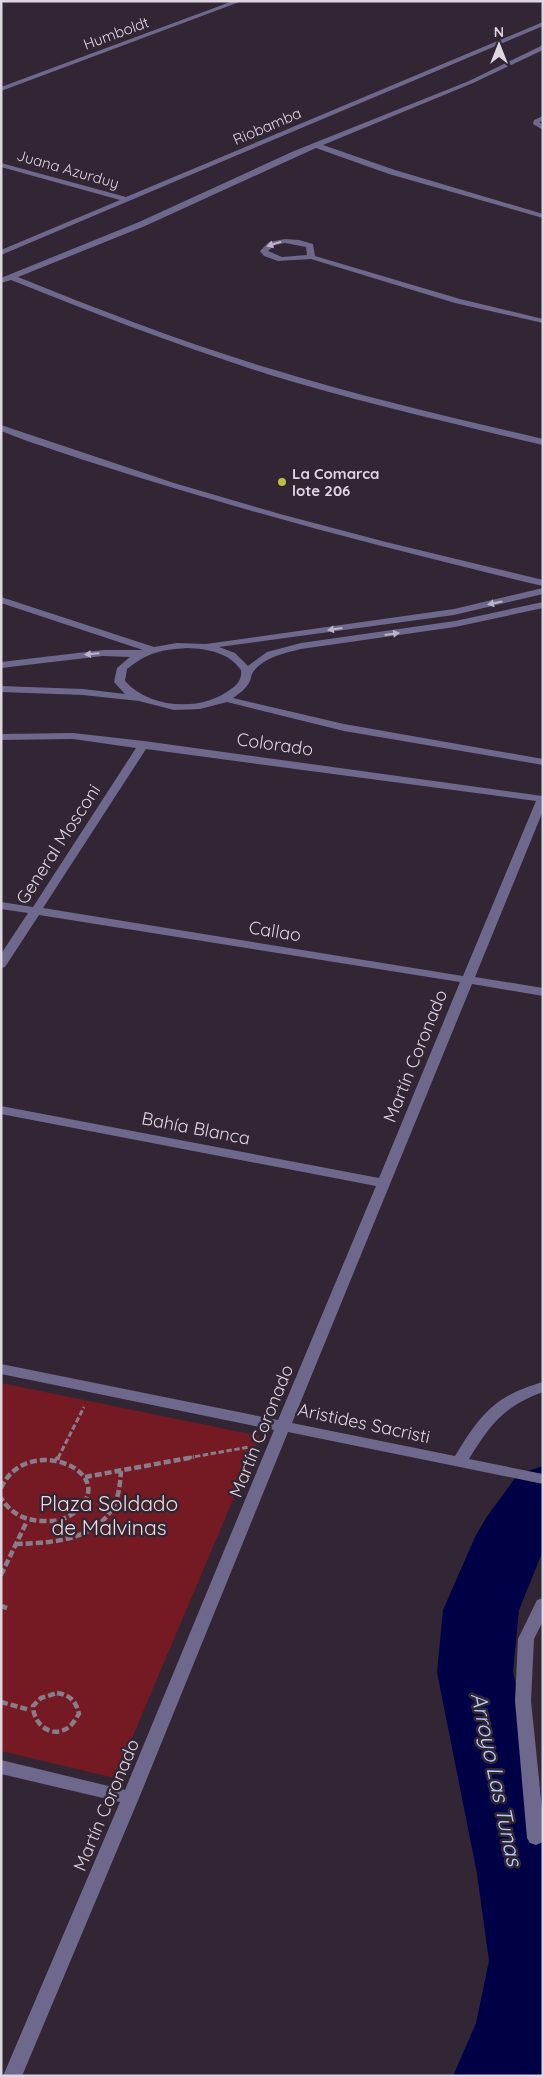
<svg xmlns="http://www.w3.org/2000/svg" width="544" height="2077" font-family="Quicksand,sans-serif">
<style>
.green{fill:#751a23}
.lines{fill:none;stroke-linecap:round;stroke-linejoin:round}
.river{fill:#000046;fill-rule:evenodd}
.path-far1{stroke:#887e8b;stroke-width:3;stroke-dasharray:5.5 2.5;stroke-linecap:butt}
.path{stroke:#887e8b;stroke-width:4.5;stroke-dasharray:7 3;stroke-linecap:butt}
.minor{fill:#6d688c;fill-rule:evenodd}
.oneway{fill:#bcb5c7}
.poi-dot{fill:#bebe42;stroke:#322635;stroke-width:2}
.labels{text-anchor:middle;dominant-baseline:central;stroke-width:5;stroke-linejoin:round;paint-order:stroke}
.far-street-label{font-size:15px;fill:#ded6e0;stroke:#322635}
.far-poi-label{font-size:15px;font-weight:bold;fill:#ded6e0;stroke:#322635;text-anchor:start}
.street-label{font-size:18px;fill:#ded6e0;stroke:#322635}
.near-park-label{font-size:21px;fill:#f4d7d6;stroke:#322635}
.near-water-label{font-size:22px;font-style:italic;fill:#b7cef8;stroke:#322635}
</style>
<rect width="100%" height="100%" fill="#322635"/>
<!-- green -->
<path class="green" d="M 1,1383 L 260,1436 L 115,1778 L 1,1751 Z"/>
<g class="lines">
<!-- river -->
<path class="river" d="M 543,1466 L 543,1551 L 519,1610 L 513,1672 L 543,1801 L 543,2073 L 541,2076 L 453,2076 L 476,2023 L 489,1961 L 477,1874 L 437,1672 L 443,1610 L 475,1537 L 486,1518 L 518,1474 Z"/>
<!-- path-far1 -->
<path class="path-far1" d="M 58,1458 L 84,1407
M 187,1458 L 249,1447"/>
<!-- path -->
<path class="path" d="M 57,1460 L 58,1457
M 85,1477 L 194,1457
M 1,1488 C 26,1433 116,1470 80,1507 C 72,1517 59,1522 46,1521 C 26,1521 12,1515 1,1498
M 16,1544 C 49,1543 93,1541 112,1509 C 119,1498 120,1484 121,1471
M 1,1575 L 27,1521
M 1,1606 L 7,1608
M 57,1693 C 70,1695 76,1701 79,1714 C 76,1718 73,1724 69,1727 C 52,1740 33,1724 33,1706 L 41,1698 Z
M 1,1702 L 30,1710"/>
<!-- minor -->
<path class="minor" d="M 233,1 L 242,1 L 1,91 L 1,87 Z
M 543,22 L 543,26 L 1,255 L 1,250 L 120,200 L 1,167 L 1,163 L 126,197 Z
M 543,45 L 543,50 L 473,83 L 323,145 L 395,170 L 543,214 L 543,218 L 389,174 L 316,148 L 145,226 L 18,277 C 102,311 187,344 275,370 C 363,397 453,418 543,439 L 543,445 C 451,423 358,402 267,374 C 180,346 95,314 11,280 L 1,283 L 1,278 L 139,222 L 294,151 L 469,81 Z
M 543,116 L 543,121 L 539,122 L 543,125 L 543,130 L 533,124 L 534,120 Z
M 285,239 L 299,240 L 313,244 L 315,256 L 460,299 L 543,319 L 543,323 L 455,303 L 311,259 L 278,261 L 264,256 L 260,251 L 269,242 ZM 285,243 L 306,247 L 307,255 L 282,257 L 268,251 L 275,245 Z
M 1,425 L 174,483 L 280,514 L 386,542 L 543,580 L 543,586 C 369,545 197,499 27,441 L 1,431 Z
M 543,588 L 543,594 L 454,615 L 219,647 L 235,653 L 248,666 L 267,652 L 301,643 L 455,621 L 543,602 L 543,608 L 455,627 L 301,649 C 285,653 261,658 252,674 C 251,676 251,679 250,681 C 246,689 240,693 233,698 L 344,724 L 543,759 L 543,765 L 344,731 L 227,702 L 200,709 L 174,710 L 139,701 L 83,695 L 1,692 L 1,686 L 83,689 L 125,694 L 114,682 L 117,668 L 130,657 L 103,656 L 1,668 L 1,662 L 103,650 L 143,650 L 1,603 L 1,597 L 154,647 L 177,643 L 206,644 L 454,609 ZM 187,648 C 208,649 228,652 241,670 C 242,679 238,684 231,689 C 202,712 150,709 125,681 L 127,669 C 149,652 160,650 187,648 Z
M 73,733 L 144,741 L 543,796 L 543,811 L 475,977 L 543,988 L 543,996 L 472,984 L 292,1423 L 455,1456 C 481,1414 494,1396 543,1382 L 543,1392 C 504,1406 490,1425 469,1459 L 543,1474 L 543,1484 L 288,1432 L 139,1798 L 22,2076 L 3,2076 L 120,1802 L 1,1774 L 1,1760 L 125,1790 L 274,1430 L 1,1374 L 1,1364 L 278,1420 L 376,1186 L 1,1114 L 1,1106 L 379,1178 L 460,982 L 39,915 L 5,967 L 1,968 L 1,954 L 28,913 L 1,909 L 1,902 L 33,907 L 136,748 L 73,739 L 1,740 L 1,734 ZM 146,749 L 536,801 L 463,976 L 43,908 Z
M 543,1598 L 543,1621 L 534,1639 L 531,1701 L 543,1818 L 543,1842 L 536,1845 L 530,1843 L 527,1838 L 515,1701 L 518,1639 L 537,1600 Z"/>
</g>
<!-- one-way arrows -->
<defs><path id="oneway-solid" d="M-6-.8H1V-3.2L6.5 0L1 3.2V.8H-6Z" transform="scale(1.25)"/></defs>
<g class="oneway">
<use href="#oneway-solid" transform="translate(274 244) rotate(162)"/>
<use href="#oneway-solid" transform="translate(495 603) rotate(168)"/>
<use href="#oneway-solid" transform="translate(335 629) rotate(172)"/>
<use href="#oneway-solid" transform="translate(392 634) rotate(-8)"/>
<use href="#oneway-solid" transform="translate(92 654) rotate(175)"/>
</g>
<!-- markers -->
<circle class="poi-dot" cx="282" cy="482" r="5"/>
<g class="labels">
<!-- far-street labels -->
<g class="far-street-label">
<text transform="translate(116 33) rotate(-20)">Humboldt</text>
<text transform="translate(267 126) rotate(-23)">Riobamba</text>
<text transform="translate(68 169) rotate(16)">Juana Azurduy</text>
</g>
<!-- far-poi labels -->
<g class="far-poi-label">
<text x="292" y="473">La Comarca<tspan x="292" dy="17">lote 206</tspan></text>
</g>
<!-- street labels -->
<g class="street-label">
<text transform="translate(275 744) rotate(8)">Colorado</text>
<text transform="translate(58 844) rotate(-57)">General Mosconi</text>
<text transform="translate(275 931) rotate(9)">Callao</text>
<text transform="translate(415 1056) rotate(-68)">Martín Coronado</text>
<text transform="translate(196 1128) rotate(11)">Bahía Blanca</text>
<text transform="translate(364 1423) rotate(12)">Aristides Sacristi</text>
<text transform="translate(261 1431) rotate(-68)">Martín Coronado</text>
<text transform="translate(106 1805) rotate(-67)">Martín Coronado</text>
</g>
<!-- near-park labels -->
<g class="near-park-label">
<text x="109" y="1503">Plaza Soldado<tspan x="109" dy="24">de Malvinas</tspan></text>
</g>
<!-- near-water labels -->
<g class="near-water-label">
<text transform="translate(497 1779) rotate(78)">Arroyo Las Tunas</text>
</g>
</g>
<!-- border -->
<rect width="544" height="2077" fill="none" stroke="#ded6e0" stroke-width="5"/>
<!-- north arrow -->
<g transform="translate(499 45)" stroke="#322635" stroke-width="4" paint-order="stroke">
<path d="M0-4L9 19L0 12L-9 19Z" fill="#ded6e0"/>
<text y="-8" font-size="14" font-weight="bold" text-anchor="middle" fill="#ded6e0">N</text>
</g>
</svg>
